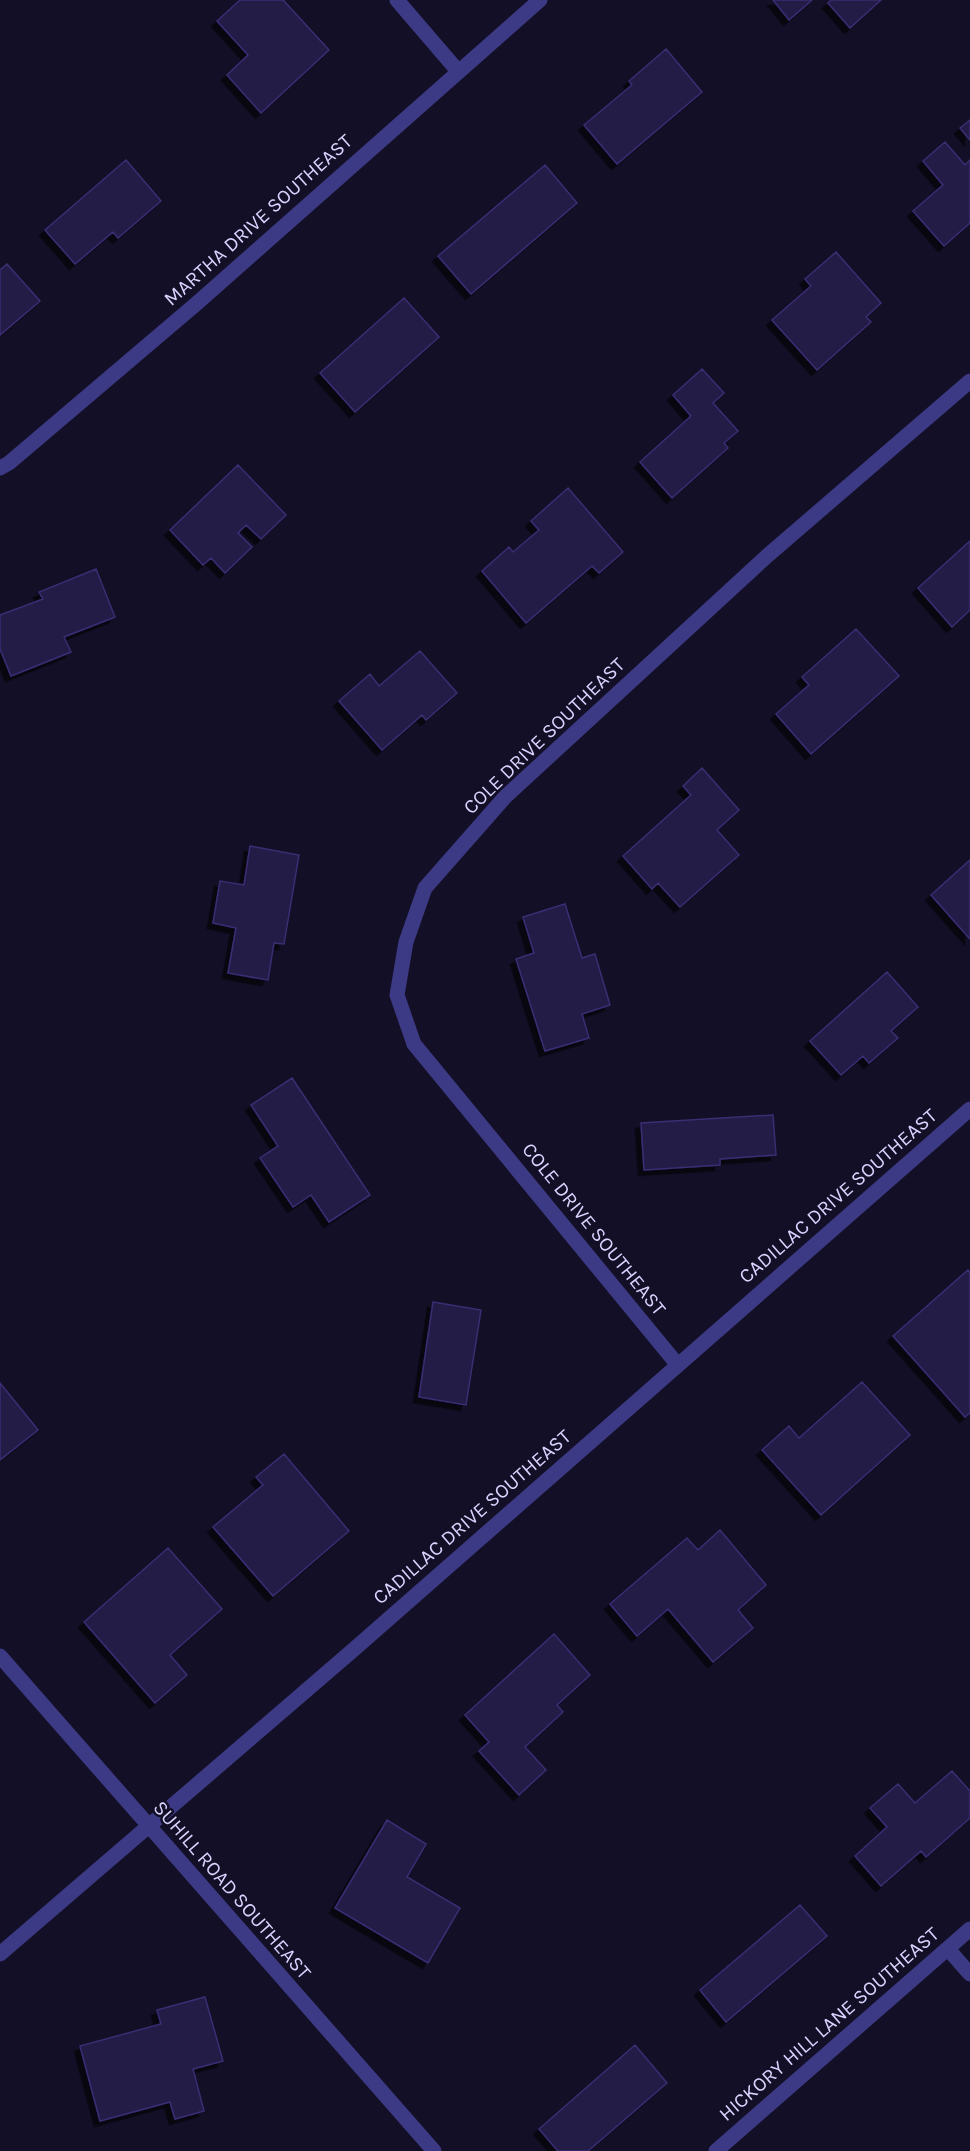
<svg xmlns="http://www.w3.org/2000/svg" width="970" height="2151" font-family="Karla,sans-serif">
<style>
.building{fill:#241b47;stroke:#3b2d73;stroke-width:1.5;filter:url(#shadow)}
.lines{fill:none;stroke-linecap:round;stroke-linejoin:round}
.minor{stroke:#3d3a85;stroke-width:15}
.labels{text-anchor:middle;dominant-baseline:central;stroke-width:5;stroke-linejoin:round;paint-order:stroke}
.street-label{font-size:20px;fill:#d9d4ff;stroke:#130f26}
</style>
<defs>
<filter id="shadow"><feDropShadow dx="-5.5" dy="5.5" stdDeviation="0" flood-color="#0009"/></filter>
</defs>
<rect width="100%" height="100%" fill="#130f26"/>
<!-- building -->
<path class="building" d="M 240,0 L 283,0 L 329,50 L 261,113 L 227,75 L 248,55 L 217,21 Z
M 773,0 L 812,0 L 789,20 Z
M 831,0 L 881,0 L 850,28 L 828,3 Z
M 666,49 L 702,92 L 617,164 L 584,125 L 632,85 L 629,81 Z
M 970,120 L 970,140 L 960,128 Z
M 945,142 L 965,165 L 970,160 L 970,223 L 944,246 L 913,211 L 943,185 L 923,161 Z
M 126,160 L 161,201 L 118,238 L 113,232 L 75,264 L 45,230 Z
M 545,165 L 577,203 L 471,294 L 438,256 Z
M 836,252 L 881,303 L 866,317 L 871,322 L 817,370 L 772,320 L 811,286 L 805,279 Z
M 7,264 L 40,301 L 0,335 L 0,270 Z
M 404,298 L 439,337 L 355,412 L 320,373 Z
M 702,369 L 724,393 L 713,403 L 738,431 L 724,443 L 728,448 L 672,498 L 640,462 L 691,416 L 673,395 Z
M 238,465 L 286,515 L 261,539 L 246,525 L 238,533 L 252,547 L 225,573 L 211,558 L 203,565 L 170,530 Z
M 568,488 L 623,552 L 599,573 L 592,566 L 526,623 L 482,571 L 509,547 L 513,552 L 539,530 L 531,521 Z
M 970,541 L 970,610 L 952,627 L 918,588 Z
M 96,569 L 115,617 L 64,637 L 71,652 L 11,676 L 0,649 L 0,615 L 43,599 L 39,592 Z
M 856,629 L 899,676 L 811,754 L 776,714 L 809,685 L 802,677 Z
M 420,651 L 457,693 L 426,720 L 422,715 L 382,750 L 339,701 L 370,674 L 379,686 Z
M 702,768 L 739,810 L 717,830 L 739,855 L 680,907 L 658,883 L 652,889 L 623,856 L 691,795 L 683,786 Z
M 250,846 L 299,855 L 284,944 L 274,943 L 268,980 L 228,973 L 236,928 L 213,923 L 220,881 L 244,885 Z
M 970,860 L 970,939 L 931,895 Z
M 565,904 L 582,958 L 595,954 L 610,1005 L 582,1014 L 589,1038 L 545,1051 L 516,959 L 534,953 L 523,917 Z
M 887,972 L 918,1007 L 891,1031 L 898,1038 L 869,1063 L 863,1056 L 841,1075 L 810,1041 Z
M 292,1078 L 370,1195 L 329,1222 L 311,1195 L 293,1207 L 260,1158 L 278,1146 L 251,1105 Z
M 773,1115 L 776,1155 L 720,1159 L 720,1165 L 644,1170 L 641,1123 Z
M 968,1270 L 970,1273 L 970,1413 L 965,1417 L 893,1336 Z
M 433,1302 L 481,1310 L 466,1405 L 419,1397 Z
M 862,1382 L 910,1435 L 821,1515 L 762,1450 L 789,1426 L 799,1438 Z
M 0,1383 L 38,1430 L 0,1460 Z
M 284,1454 L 349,1531 L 273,1596 L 213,1527 L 263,1485 L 256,1477 Z
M 720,1530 L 766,1585 L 738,1610 L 753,1628 L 713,1662 L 668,1609 L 637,1636 L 610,1604 L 687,1538 L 698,1550 Z
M 168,1548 L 222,1609 L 170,1655 L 187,1675 L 155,1703 L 84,1622 Z
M 554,1634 L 590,1675 L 557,1705 L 563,1712 L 525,1747 L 546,1770 L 519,1795 L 479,1751 L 489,1742 L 465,1715 Z
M 952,1771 L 970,1791 L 970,1818 L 926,1857 L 921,1851 L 881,1886 L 855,1856 L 887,1827 L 870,1808 L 898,1784 L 915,1803 Z
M 387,1820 L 426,1844 L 407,1877 L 460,1908 L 428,1963 L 335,1908 Z
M 800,1905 L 827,1936 L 726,2022 L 700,1990 Z
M 205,1997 L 223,2061 L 193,2069 L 204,2111 L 175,2119 L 170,2102 L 100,2121 L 80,2046 L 161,2024 L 157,2010 Z
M 635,2045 L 667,2083 L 588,2151 L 558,2151 L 539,2129 Z"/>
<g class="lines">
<!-- minor -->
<path class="minor" d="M 397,0 L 457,70
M 0,468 L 9,463 L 196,304 L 540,0
M 677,1364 L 414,1044 L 397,995 L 406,942 L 425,888 L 505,797 L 767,556 L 970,381
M 0,1656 L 434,2151
M 948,1949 L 970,1974
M 0,1954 L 352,1651 L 970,1109
M 716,2151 L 970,1929"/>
</g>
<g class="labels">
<!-- street labels -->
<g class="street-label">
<text transform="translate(258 220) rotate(-42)">MARTHA DRIVE SOUTHEAST</text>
<text transform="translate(544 736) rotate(-44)">COLE DRIVE SOUTHEAST</text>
<text transform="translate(838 1196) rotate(-41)">CADILLAC DRIVE SOUTHEAST</text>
<text transform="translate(594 1229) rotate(51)">COLE DRIVE SOUTHEAST</text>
<text transform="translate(472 1517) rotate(-41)">CADILLAC DRIVE SOUTHEAST</text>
<text transform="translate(232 1890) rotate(49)">SUHILL ROAD SOUTHEAST</text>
<text transform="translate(829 2024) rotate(-41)">HICKORY HILL LANE SOUTHEAST</text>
</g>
</g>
</svg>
